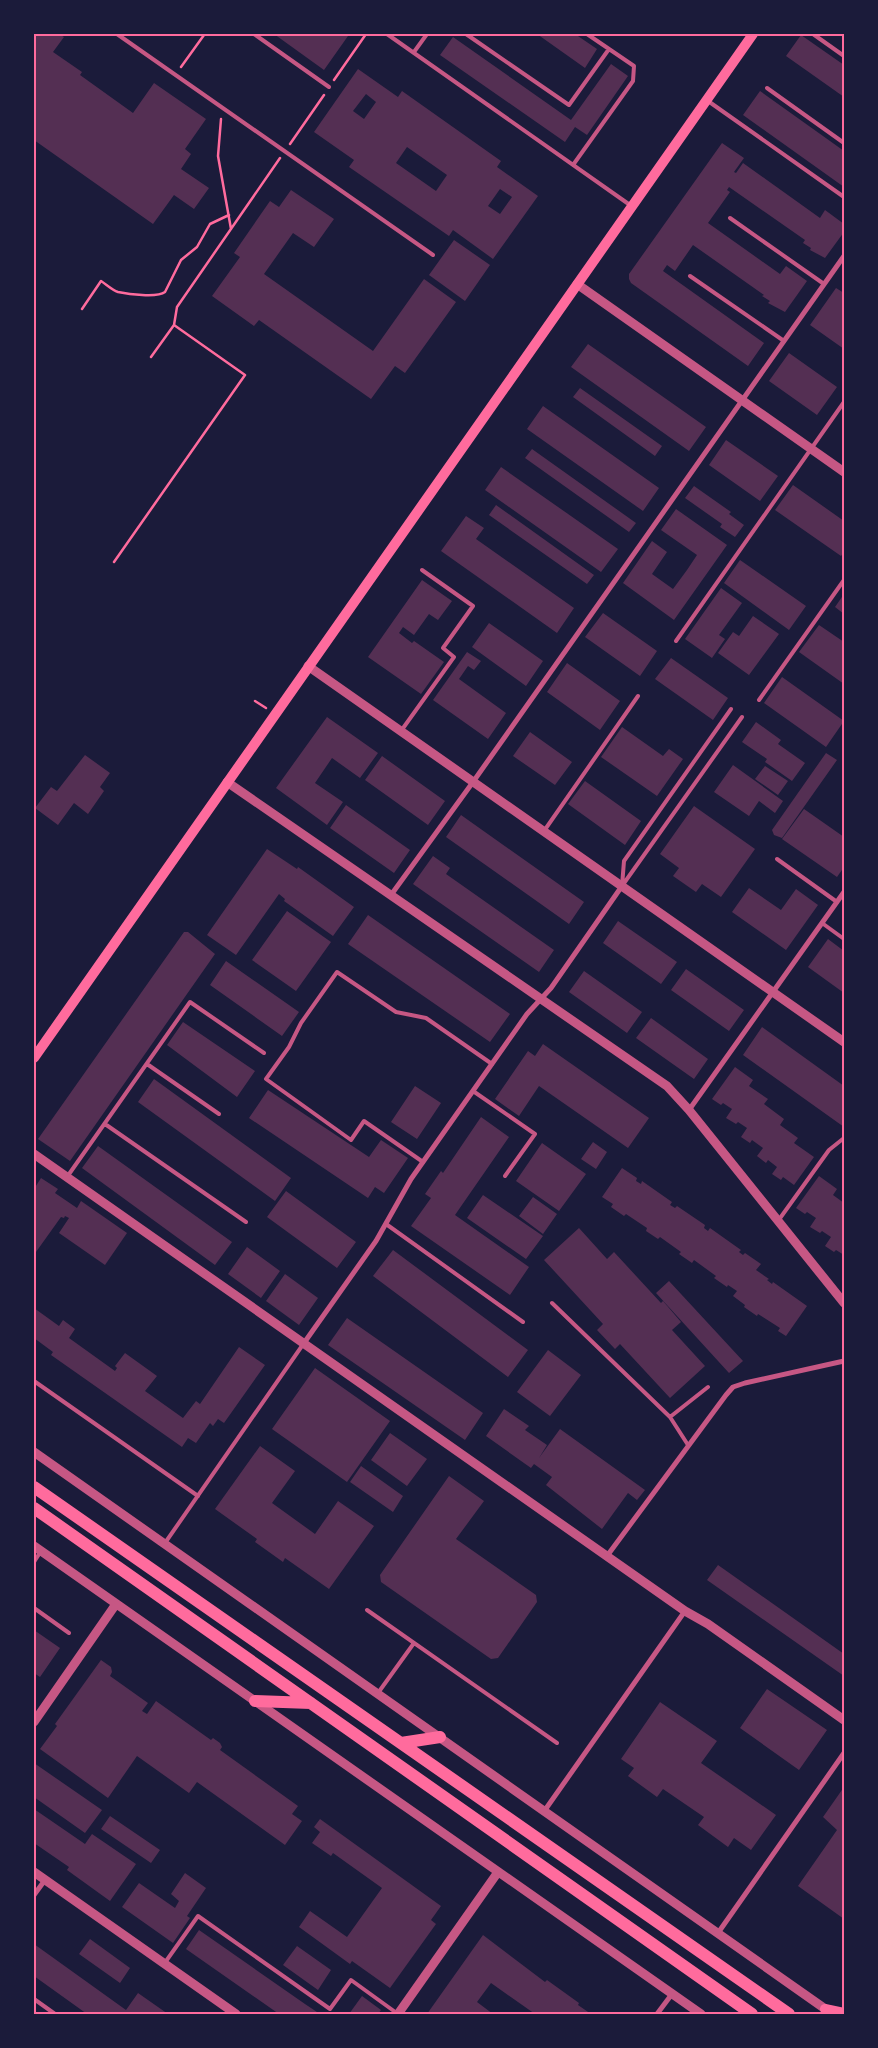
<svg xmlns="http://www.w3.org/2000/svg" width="878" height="2048" font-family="'PT Sans Narrow',sans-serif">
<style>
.building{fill:#542f53;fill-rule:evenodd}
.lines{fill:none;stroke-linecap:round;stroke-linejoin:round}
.path{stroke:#ff6b9d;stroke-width:2.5}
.service{stroke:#c65784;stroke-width:4}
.minor{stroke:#c65784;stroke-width:5}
.tertiary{stroke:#c65784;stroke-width:9}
.secondary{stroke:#ff6b9d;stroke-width:10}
.primary{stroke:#ff6b9d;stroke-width:12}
.neatline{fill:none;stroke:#ff6b9d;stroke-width:2}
</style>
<rect width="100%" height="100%" fill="#1b1b3a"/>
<!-- building -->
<path class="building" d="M 34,34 L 59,34 L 64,37 L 53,52 L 82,72 L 80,75 L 133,113 L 154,83 L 206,119 L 185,149 L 191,154 L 181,169 L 209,188 L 194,209 L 174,195 L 153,224 L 34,140 Z
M 274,34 L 346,34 L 348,36 L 324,70 Z
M 537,34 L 575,34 L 597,49 L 585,68 Z
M 801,35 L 844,65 L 844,97 L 786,56 Z
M 453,37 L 571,120 L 611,64 L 628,76 L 587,135 L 575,127 L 565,142 L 440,55 Z
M 358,69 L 398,97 L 402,91 L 501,161 L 497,167 L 538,196 L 493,259 L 453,230 L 449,236 L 349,167 L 354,160 L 314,132 ZM 366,94 L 376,102 L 364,119 L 353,111 ZM 407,147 L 447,175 L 436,191 L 396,163 ZM 500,189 L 512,197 L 500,214 L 488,206 Z
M 760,91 L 844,151 L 844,187 L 743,115 Z
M 722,143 L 744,158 L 734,172 L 736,173 L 743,163 L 820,218 L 825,210 L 844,224 L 844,232 L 825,258 L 810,250 L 811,248 L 803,243 L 805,240 L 729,187 L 727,190 L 730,192 L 708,223 L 780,274 L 786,266 L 807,281 L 785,312 L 768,303 L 770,301 L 762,296 L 764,295 L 693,245 L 675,271 L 667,265 L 663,271 L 764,343 L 748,366 L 631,283 L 629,279 L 629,274 Z
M 291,190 L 334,219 L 314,247 L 293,233 L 264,274 L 373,351 L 424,279 L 456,302 L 405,373 L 395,366 L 371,399 L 259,320 L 254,326 L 212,296 L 240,257 L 234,253 L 270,201 L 279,207 Z
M 454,240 L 490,265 L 465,301 L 429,275 Z
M 836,288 L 844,293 L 844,349 L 810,325 Z
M 588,344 L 706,427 L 689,451 L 571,367 Z
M 789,353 L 837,387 L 817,415 L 769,381 Z
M 580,388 L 662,446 L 655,456 L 573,397 Z
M 543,406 L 659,488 L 643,511 L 527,429 Z
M 726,440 L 778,476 L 760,501 L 709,465 Z
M 532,449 L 636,523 L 629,532 L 525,458 Z
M 501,467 L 618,549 L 601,572 L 485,490 Z
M 793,485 L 844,521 L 844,552 L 841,556 L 775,510 Z
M 694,486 L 731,512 L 729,514 L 744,525 L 735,537 L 720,527 L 722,524 L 685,498 Z
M 496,505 L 594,575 L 587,584 L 489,515 Z
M 676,509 L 727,545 L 674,620 L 623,583 L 652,541 L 667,552 L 652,574 L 673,589 L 687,570 L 697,555 L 661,530 Z
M 466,516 L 484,528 L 476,539 L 574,608 L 557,633 L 441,551 Z
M 740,560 L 806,606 L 789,630 L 724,583 Z
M 422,580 L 452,601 L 438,620 L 429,614 L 414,635 L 403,627 L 399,633 L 412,643 L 414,641 L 444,662 L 421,694 L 368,657 Z
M 721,588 L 742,603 L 719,635 L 725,639 L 712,658 L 685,639 Z
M 844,594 L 844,614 L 835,607 Z
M 603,613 L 657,651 L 640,676 L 585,637 Z
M 753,616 L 779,634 L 749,675 L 718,653 L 733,632 L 739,636 Z
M 489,623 L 543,661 L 526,686 L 472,647 Z
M 819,625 L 844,642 L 844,684 L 799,652 Z
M 467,652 L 481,661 L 474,670 L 468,666 L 459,679 L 506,713 L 488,739 L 433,700 Z
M 671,658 L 728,698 L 713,720 L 655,679 Z
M 567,663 L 620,701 L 600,730 L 547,692 Z
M 782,677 L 844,721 L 826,747 L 764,703 Z
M 327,717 L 378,753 L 360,778 L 332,758 L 315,783 L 343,802 L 327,825 L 276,788 Z
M 756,722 L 781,740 L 778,744 L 805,763 L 792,781 L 765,762 L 767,759 L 742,742 Z
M 622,727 L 663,756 L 669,749 L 683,759 L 657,796 L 601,757 Z
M 530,732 L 572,762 L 555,785 L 513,756 Z
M 826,753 L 837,760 L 782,838 L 774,835 L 772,830 Z
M 85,755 L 110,773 L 100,787 L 104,791 L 88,814 L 74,803 L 58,825 L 35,808 L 51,787 L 57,791 Z
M 382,756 L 445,801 L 428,825 L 365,780 Z
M 733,765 L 783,801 L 775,813 L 759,801 L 749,816 L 714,792 Z
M 765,766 L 788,781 L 778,795 L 755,779 Z
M 585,781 L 641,821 L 625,845 L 568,804 Z
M 346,805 L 410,850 L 394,873 L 330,828 Z
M 694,806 L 755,849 L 721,897 L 702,884 L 696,892 L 673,876 L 679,868 L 660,854 Z
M 804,809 L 844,837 L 844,867 L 837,877 L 782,839 Z
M 461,815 L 584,902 L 569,924 L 446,837 Z
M 267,849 L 297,869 L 298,867 L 354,907 L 333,936 L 284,901 L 285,899 L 279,894 L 236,955 L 207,935 Z
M 433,856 L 450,868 L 446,874 L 554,950 L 539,972 L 413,884 Z
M 749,888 L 781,910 L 796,889 L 818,905 L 786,950 L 732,912 Z
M 287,911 L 331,942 L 296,991 L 252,960 Z
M 368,915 L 510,1014 L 490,1042 L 348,944 Z
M 618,921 L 677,962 L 661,984 L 603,943 Z
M 184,932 L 188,932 L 215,954 L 70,1161 L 38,1139 Z
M 828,939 L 844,951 L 844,993 L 808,967 Z
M 226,961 L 299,1012 L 282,1036 L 210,985 Z
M 686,969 L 744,1010 L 729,1031 L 671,990 Z
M 584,971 L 642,1012 L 627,1033 L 569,992 Z
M 651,1018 L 708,1059 L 694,1079 L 636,1038 Z
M 183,1022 L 255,1071 L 237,1097 L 167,1045 Z
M 762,1027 L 844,1086 L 844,1127 L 743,1055 Z
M 543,1044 L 649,1118 L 628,1148 L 539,1086 L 519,1116 L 495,1099 L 528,1051 L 535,1056 Z
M 735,1067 L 753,1080 L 749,1086 L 768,1099 L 764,1104 L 784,1119 L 780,1125 L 798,1138 L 794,1143 L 814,1157 L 794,1185 L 783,1177 L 781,1180 L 772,1174 L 777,1167 L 768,1160 L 766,1163 L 757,1156 L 763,1148 L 752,1140 L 750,1143 L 741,1137 L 747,1128 L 738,1122 L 736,1124 L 726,1118 L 732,1109 L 723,1103 L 721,1105 L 712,1099 Z
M 154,1079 L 291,1178 L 275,1201 L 138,1102 Z
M 415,1086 L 441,1103 L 417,1139 L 391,1122 Z
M 268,1090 L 369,1157 L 381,1140 L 408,1158 L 384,1193 L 375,1187 L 368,1198 L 249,1118 Z
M 481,1117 L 509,1137 L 455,1215 L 529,1267 L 510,1295 L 411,1226 L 431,1198 L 425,1194 L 441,1171 L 443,1173 Z
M 593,1142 L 607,1152 L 596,1169 L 581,1159 Z
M 542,1143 L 586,1174 L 559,1211 L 516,1181 Z
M 98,1146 L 232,1242 L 215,1265 L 82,1168 Z
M 622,1168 L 637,1178 L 636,1181 L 641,1184 L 642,1181 L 672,1202 L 670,1205 L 675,1208 L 677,1206 L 705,1225 L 704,1228 L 708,1231 L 710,1228 L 741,1250 L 739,1252 L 743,1255 L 745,1253 L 761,1264 L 756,1270 L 769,1279 L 767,1280 L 772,1284 L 773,1282 L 807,1306 L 786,1336 L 778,1331 L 780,1328 L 758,1314 L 757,1316 L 744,1307 L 745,1305 L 733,1296 L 737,1291 L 728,1285 L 727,1287 L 714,1278 L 716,1276 L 694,1260 L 692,1263 L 679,1254 L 681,1252 L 660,1237 L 658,1239 L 646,1231 L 647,1228 L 626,1214 L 624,1216 L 611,1207 L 613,1204 L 602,1197 Z
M 819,1176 L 837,1189 L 833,1195 L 844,1203 L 844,1255 L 836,1250 L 834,1252 L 825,1246 L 831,1237 L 822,1231 L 820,1233 L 810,1227 L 816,1218 L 807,1212 L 805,1214 L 796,1208 Z
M 41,1178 L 58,1189 L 55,1193 L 77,1208 L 81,1201 L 127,1233 L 105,1265 L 59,1233 L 69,1218 L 65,1216 L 64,1218 L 61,1217 L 36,1252 L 34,1250 L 34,1189 Z
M 286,1191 L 356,1242 L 337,1268 L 267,1217 Z
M 483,1195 L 543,1236 L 526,1259 L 467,1218 Z
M 533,1197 L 557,1214 L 543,1234 L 519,1216 Z
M 579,1228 L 607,1259 L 614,1252 L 661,1303 L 663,1301 L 681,1322 L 672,1330 L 705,1366 L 670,1398 L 620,1344 L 615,1349 L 597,1330 L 603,1324 L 544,1260 Z
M 247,1247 L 280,1271 L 261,1298 L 228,1274 Z
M 393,1250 L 528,1350 L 508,1377 L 373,1276 Z
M 285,1274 L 318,1298 L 299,1325 L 266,1301 Z
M 669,1281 L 743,1361 L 729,1373 L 656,1293 Z
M 34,1308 L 59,1326 L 63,1320 L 75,1329 L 69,1338 L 115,1371 L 117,1368 L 115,1366 L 125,1353 L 157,1376 L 145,1391 L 183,1418 L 196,1401 L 200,1404 L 239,1347 L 265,1365 L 224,1423 L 218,1419 L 213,1426 L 210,1423 L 196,1443 L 188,1438 L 182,1447 L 51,1355 L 53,1352 L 34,1338 Z
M 347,1318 L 483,1413 L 465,1440 L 328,1345 Z
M 548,1350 L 581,1375 L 550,1416 L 517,1392 Z
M 315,1368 L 390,1421 L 347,1482 L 272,1429 Z
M 504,1409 L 529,1426 L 525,1430 L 547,1445 L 539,1458 L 560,1429 L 645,1490 L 637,1500 L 628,1493 L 602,1529 L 546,1485 L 552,1477 L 534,1464 L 531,1468 L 486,1436 Z
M 390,1433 L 427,1459 L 407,1486 L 371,1460 Z
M 260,1446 L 295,1471 L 272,1503 L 315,1534 L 338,1501 L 374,1526 L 329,1589 L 285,1558 L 283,1562 L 255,1542 L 257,1539 L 215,1509 Z
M 361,1466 L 403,1496 L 393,1512 L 350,1482 Z
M 449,1476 L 484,1501 L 456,1539 L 536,1595 L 537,1602 L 498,1658 L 491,1659 L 381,1582 L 380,1575 Z
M 718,1565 L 844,1654 L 844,1676 L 707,1580 Z
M 34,1630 L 60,1648 L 40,1677 L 34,1673 Z
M 101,1660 L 111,1667 L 112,1672 L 110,1676 L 148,1703 L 142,1711 L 147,1714 L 156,1701 L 211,1740 L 213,1738 L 220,1743 L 222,1747 L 220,1750 L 298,1806 L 292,1814 L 302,1821 L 285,1845 L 197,1782 L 189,1793 L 137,1756 L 108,1798 L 40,1749 L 57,1726 L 55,1724 Z
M 767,1689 L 827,1730 L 799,1770 L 740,1728 Z
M 660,1702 L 717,1741 L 701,1763 L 776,1815 L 751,1850 L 734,1838 L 728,1847 L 698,1825 L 704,1817 L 663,1789 L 657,1797 L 628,1776 L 634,1768 L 621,1759 Z
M 34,1763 L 102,1810 L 85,1833 L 34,1797 Z
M 844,1787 L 844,1919 L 798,1886 L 837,1830 L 823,1817 Z
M 34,1809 L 85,1844 L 92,1834 L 136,1864 L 110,1901 L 67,1870 L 69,1867 L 34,1843 Z
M 110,1816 L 160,1850 L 151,1863 L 101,1829 Z
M 320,1819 L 441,1906 L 431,1920 L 436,1924 L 390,1988 L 352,1961 L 350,1964 L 299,1927 L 310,1911 L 347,1937 L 382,1888 L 333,1853 L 331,1856 L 312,1843 L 320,1832 L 314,1827 Z
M 185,1873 L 206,1888 L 187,1916 L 190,1918 L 173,1943 L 122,1907 L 139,1883 L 175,1908 L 179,1901 L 171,1894 Z
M 199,1930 L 305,2004 L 320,2014 L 279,2014 L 186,1949 Z
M 483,1935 L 545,1982 L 547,1980 L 579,2003 L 578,2005 L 591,2014 L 535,2014 L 491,1983 L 477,2002 L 493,2014 L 427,2014 Z
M 90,1939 L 130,1968 L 120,1983 L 79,1954 Z
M 34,1944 L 126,2010 L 138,1993 L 168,2014 L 87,2014 L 34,1976 Z
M 297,1946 L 331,1970 L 318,1990 L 283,1965 Z
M 362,1996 L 381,2010 L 378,2014 L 349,2014 Z"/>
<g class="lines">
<!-- path -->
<path class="path" d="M 181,67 L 204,35 L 202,34
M 334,80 L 366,34
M 221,119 L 218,156 L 231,229
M 290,144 L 324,95
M 82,309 L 101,281 C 107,285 112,290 118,292 C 128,294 157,298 165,292 L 181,260 L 197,247 L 210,224 L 229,215
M 151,357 L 174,325
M 114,562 L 245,375 L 174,325 L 177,307 L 280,158
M 255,701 L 266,708"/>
<!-- service -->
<path class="service" d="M 117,34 L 433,255
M 254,34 L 329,87
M 387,34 L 630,205
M 466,34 L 569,105 L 609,49
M 813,34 L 844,56
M 414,52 L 427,34
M 767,88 L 844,143
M 708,101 L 844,197
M 573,165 L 633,81 L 634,66 L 587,34
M 730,218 L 824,284
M 690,276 L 784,341
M 676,641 L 844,402
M 759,700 L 844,580
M 401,731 L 454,657 L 443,648 L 473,606 L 422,570
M 544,831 L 638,696
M 777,859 L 837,902
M 622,886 L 624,861 L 731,709
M 622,886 L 742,717
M 822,923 L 844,939
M 147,1064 L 219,1114
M 473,1091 L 535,1134 L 505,1176
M 105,1124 L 246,1222
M 423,1162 L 364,1121 L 351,1140 L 266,1079 L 289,1047 L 301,1023 L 337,972 L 396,1012 L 426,1018 L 492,1064
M 67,1177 L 190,1002 L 264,1053
M 778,1221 L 829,1150 L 844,1138
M 386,1224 L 523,1322
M 552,1303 L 670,1417 L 688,1445
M 34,1381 L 198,1496
M 670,1417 L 708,1387
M 165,1543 L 304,1343
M 34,1562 L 41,1551
M 34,1608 L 69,1633
M 367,1610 L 557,1743
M 378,1693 L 414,1643
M 164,1964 L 198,1916 L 330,2009 L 351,1980 L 398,2014
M 34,1999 L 55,2014"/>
<!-- minor -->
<path class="minor" d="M 391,895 L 473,782 L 844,256
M 689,1110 L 844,892
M 304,1343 L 376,1241 L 411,1179 L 527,1014 L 551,988 L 622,886
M 607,1556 L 726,1395 L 733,1387 L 745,1383 L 844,1361
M 545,1810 L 685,1611
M 34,1895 L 45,1880
M 718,1933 L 844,1753
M 657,2014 L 672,1994"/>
<!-- tertiary -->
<path class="tertiary" d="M 577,284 L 844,472
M 308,666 L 844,1042
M 227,782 L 667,1086 L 689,1110 L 844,1303
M 34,1154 L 685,1611 L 708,1624 L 844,1720
M 34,1452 L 831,2013
M 34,1546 L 701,2014
M 34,1722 L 116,1604
M 34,1872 L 236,2014
M 398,2014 L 498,1872"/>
<!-- secondary -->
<path class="secondary" d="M 34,1058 L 753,34
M 825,2009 L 844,2013"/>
<!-- primary -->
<path class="primary" d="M 34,1487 L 789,2014
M 34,1508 L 752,2014
M 255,1701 L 311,1703
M 401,1743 L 440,1737"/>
</g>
<!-- border -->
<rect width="878" height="2048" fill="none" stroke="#1b1b3a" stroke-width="70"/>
<rect x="35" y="35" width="808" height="1978" class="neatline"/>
</svg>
